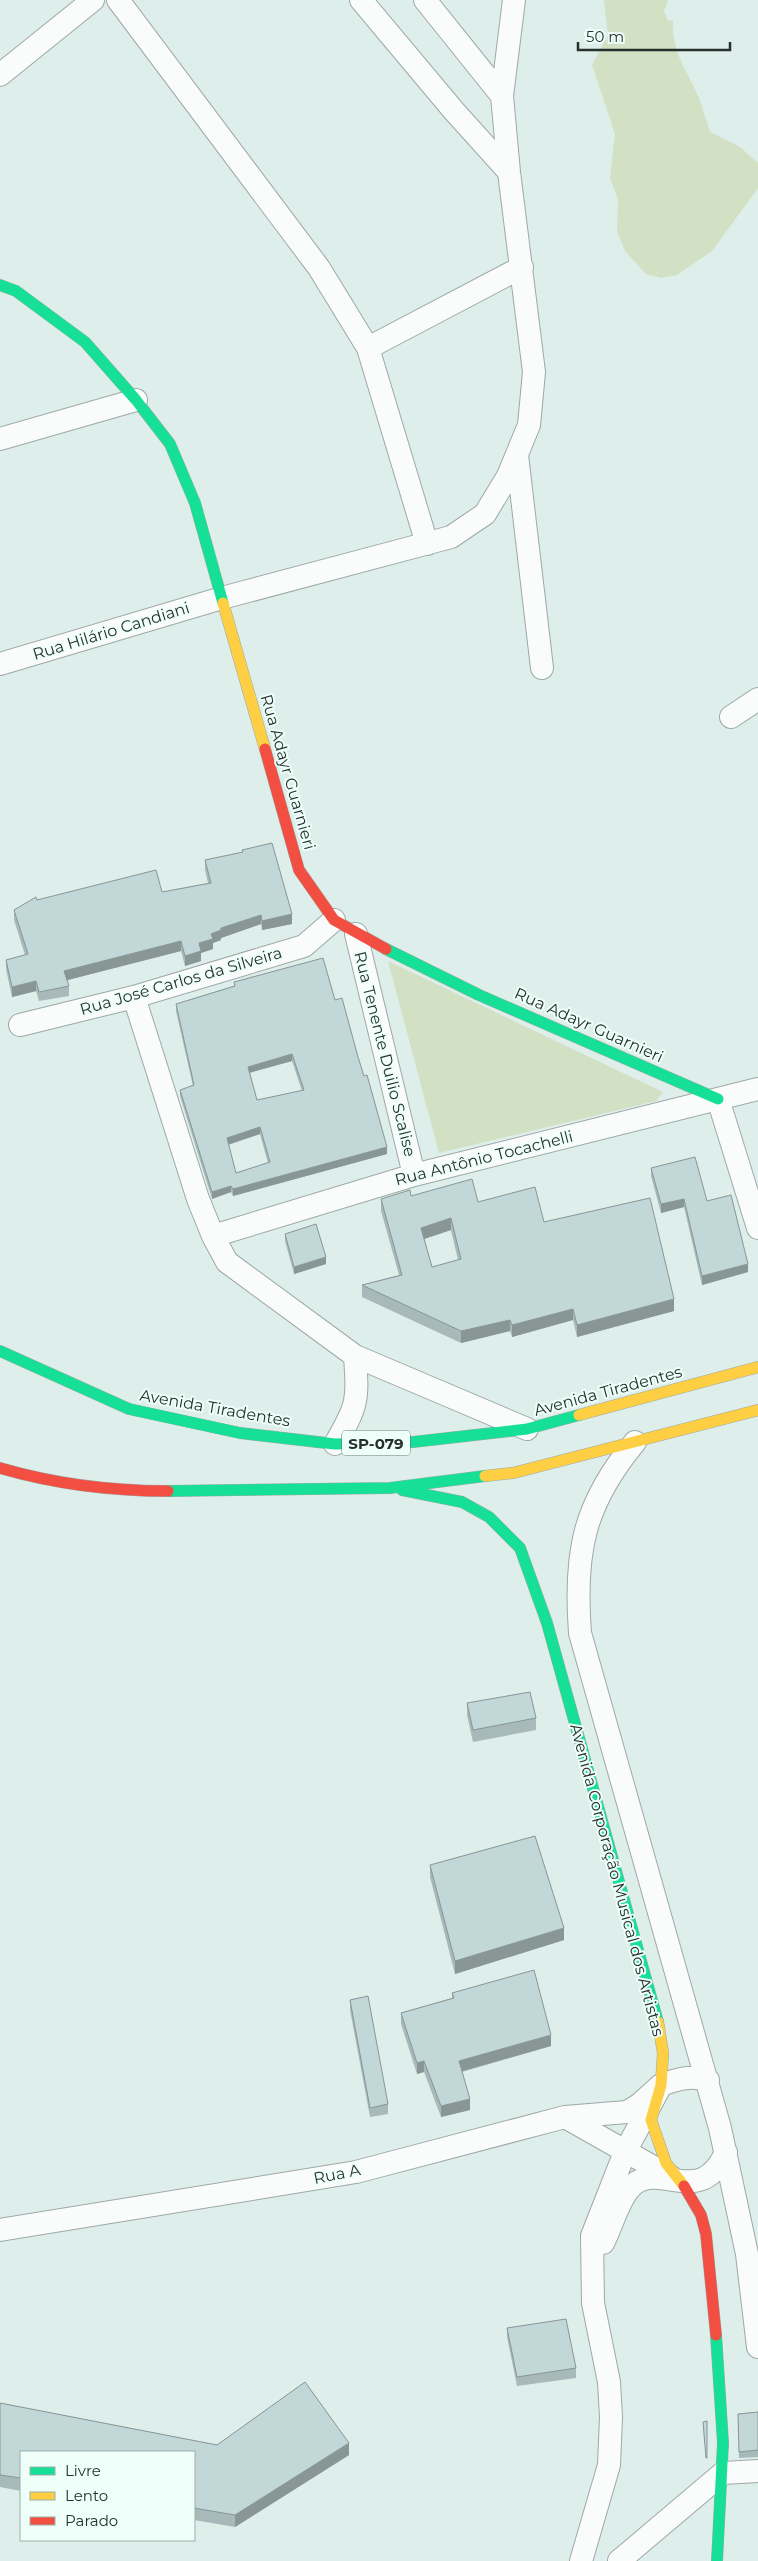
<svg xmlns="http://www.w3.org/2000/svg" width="758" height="2561" font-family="Montserrat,sans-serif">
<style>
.green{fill:#d2e0c4}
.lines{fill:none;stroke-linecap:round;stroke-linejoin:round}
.street-casing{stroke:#9da9a6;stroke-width:24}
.fast-casing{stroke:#9da9a6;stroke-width:12}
.slow-casing{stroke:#9da9a6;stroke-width:12}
.jam-casing{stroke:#9da9a6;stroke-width:12}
.street{stroke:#fafcfc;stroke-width:22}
.fast{stroke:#16e098;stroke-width:11}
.slow{stroke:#ffcf43;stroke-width:11}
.jam{stroke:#f24e42;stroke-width:11}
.wall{fill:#a7b9b9;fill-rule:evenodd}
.shaded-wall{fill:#889696}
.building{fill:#c2d7d7;stroke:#889696;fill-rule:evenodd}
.labels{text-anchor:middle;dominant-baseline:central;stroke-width:4;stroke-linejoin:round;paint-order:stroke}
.shield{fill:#eefffa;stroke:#626f6b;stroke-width:1}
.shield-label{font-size:15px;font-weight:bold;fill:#26312e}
.street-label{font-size:16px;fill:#26312e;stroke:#eefffa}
</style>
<rect width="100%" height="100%" fill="#deeeea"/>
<!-- green -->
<path class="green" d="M 604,0 L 668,0 L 664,11 L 668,21 L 673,20 C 671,52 687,70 699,98 C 703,109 706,120 710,132 L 740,147 L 758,163 L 758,188 L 712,251 L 677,275 L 661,278 L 646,274 L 625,251 L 617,231 L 618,199 L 610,178 L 615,134 L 592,65 L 608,35 Z
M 388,961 L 663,1092 L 656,1101 L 439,1153 Z"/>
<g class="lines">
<defs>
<path id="street" d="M 118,0 L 319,268 L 368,348 L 427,544
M 361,0 L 454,111 L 509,172
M 425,0 L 502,96
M 0,75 L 93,0
M 368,348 L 522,267
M 0,439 L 136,400
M 517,455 L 542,668
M 0,664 L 222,598 L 451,537 L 485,514 L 508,476 L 529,425 L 534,372 L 509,172 L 502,96 L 514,0
M 731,717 L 758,699
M 356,934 L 414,1175
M 134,997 L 198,1199 L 213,1236 L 227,1262 L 355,1356 L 527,1429
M 20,1025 L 134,997 L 304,946 L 334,920
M 718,1099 L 758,1228
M 213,1236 L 414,1175 L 758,1089
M 635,1442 C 583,1505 574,1553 580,1633 L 720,2128 L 747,2254 L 758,2347
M 335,1444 C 358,1405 358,1401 355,1356
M 565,2117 L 671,2177
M 0,2230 L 356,2172 L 565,2117 L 627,2112 L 640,2104 L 661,2085
M 603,2243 C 612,2227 619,2196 633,2185 C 661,2161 701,2209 726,2152
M 581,2561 L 609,2465 L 611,2417 L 609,2382 L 593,2303 L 592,2236 L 625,2152 L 661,2085 C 678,2079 690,2075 708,2080
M 619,2561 L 723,2473 L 758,2471"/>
<path id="fast" d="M 0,285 L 16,291 L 85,342 L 136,400 L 170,444 L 195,503 L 223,603
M 386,949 L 479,995 L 718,1099
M 0,1351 L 129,1409 L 240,1433 L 335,1444 L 413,1442 L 527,1429 L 579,1415
M 402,1490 L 462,1502 L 489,1517 L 520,1548 L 547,1623 L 658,2022
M 168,1491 L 390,1488 L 485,1476
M 716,2335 L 723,2443 L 717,2561"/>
<path id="slow" d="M 223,603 L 265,749
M 579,1415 L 758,1367
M 485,1476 L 513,1473 L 758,1410
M 658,2022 L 663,2053 L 661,2085 L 651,2120 L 666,2163 L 684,2186"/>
<path id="jam" d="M 265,749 L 299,870 L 334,920 L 386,949
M 0,1468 C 55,1484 111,1491 168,1491
M 684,2186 L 701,2215 L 706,2234 L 716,2335"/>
</defs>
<!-- street casing -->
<use href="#street" class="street-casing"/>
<!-- fast casing -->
<use href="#fast" class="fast-casing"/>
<!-- slow casing -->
<use href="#slow" class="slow-casing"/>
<!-- jam casing -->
<use href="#jam" class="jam-casing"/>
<!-- street -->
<use href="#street" class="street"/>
<!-- fast -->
<use href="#fast" class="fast"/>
<!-- slow -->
<use href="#slow" class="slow"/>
<!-- jam -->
<use href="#jam" class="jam"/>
</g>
<!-- wall -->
<path class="wall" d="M 242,850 L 292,924 L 262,930 L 261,924 L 221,938 L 221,940 L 213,943 L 213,949 L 201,953 L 201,961 L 185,966 L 181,951 L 67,980 L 69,986 L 69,996 L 39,1001 L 36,991 L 12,997 L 6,969 L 6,960 L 25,955 L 14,920 L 14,910 L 37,900 L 162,892 L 208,883 L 205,870 L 205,860 L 242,853 Z
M 234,982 L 335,1000 L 358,1057 L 387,1154 L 233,1196 L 231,1192 L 212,1199 L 180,1096 L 180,1090 L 193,1086 L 176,1011 L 176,1004 L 234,986 ZM 292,1061 L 302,1091 L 257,1100 L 250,1073 ZM 260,1134 L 268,1163 L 236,1173 L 228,1145 Z
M 651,1168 L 707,1201 L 748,1272 L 702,1285 L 684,1207 L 661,1213 L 651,1176 Z
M 411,1196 L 478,1202 L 544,1222 L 674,1311 L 577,1337 L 573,1320 L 512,1337 L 510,1331 L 461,1343 L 362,1297 L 362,1285 L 399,1275 L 381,1211 L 381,1199 ZM 451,1230 L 458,1260 L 432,1267 L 424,1239 Z
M 285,1234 L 326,1264 L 294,1274 L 285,1241 Z
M 467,1703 L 536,1718 L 536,1730 L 473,1742 L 467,1715 Z
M 430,1865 L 564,1940 L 455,1974 L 430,1877 Z
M 452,1993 L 551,2046 L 462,2072 L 470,2110 L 441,2117 L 424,2072 L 417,2074 L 401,2024 L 401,2013 L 452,1998 Z
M 350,2000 L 388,2104 L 388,2114 L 370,2117 L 350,2010 Z
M 507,2328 L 576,2368 L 576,2378 L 517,2386 L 507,2337 Z
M 0,2403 L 217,2445 L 349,2455 L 235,2527 L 194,2520 L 194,2452 L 21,2452 L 21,2491 L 0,2487 Z
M 758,2412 L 758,2457 L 739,2458 L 738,2414 Z"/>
<!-- shaded-wall -->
<path class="shaded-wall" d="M 292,914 L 292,924 L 262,930 L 262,921 Z
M 261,915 L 261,924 L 221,938 L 221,940 L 213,943 L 213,949 L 201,953 L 201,961 L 185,966 L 185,956 L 199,943 L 211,934 L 221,928 Z
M 181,941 L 181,951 L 64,981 L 64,971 Z
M 36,981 L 36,991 L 12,997 L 12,987 Z
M 292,1054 L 292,1061 L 248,1073 L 248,1067 Z
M 260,1127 L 260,1134 L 227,1145 L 227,1138 Z
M 387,1147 L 387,1154 L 233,1196 L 233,1189 Z
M 231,1186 L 231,1192 L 212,1199 L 212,1192 Z
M 684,1199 L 684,1207 L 661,1213 L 661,1204 Z
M 451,1218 L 451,1230 L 421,1240 L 421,1228 Z
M 326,1257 L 326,1264 L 294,1274 L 294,1267 Z
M 748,1264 L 748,1272 L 702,1285 L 702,1276 Z
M 674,1299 L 674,1311 L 577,1337 L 577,1325 Z
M 573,1309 L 573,1320 L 512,1337 L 512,1325 Z
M 510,1320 L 510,1331 L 461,1343 L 461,1331 Z
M 564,1928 L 564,1940 L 455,1974 L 455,1961 Z
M 551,2035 L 551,2046 L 459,2072 L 459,2061 Z
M 424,2061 L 424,2072 L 417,2074 L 417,2063 Z
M 470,2099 L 470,2110 L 441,2117 L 441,2106 Z
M 349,2443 L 349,2455 L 235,2527 L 235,2515 Z"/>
<!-- building -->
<path class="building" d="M 272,843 L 292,914 L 262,921 L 261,915 L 221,928 L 221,930 L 211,934 L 213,939 L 199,943 L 201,951 L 185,956 L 181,941 L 64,971 L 69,986 L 39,992 L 36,981 L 12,987 L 6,960 L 28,954 L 14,910 L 36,897 L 37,900 L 156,870 L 162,892 L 211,883 L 205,860 L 243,852 L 242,850 Z
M 323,958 L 335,1000 L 342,998 L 358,1057 L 364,1076 L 367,1075 L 387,1147 L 233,1189 L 231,1186 L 212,1192 L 180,1090 L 194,1085 L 176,1004 L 235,986 L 234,982 ZM 292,1054 L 304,1090 L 257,1100 L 248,1067 ZM 260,1127 L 270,1162 L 236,1173 L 227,1138 Z
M 695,1157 L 707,1201 L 731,1195 L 748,1264 L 702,1276 L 684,1199 L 661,1204 L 651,1168 Z
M 472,1179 L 478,1202 L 535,1187 L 544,1222 L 650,1198 L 674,1299 L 577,1325 L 573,1309 L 512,1325 L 510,1320 L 461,1331 L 362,1285 L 402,1275 L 381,1199 L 410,1190 L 411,1196 ZM 451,1218 L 461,1259 L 432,1267 L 421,1228 Z
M 316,1224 L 326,1257 L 294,1267 L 285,1234 Z
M 530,1692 L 536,1718 L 473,1730 L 467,1703 Z
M 535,1836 L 564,1928 L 455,1961 L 430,1865 Z
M 534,1970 L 551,2035 L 459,2061 L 470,2099 L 441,2106 L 424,2061 L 417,2063 L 401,2013 L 454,1998 L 452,1993 Z
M 368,1996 L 388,2104 L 370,2108 L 350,2000 Z
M 566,2319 L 576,2368 L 517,2377 L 507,2328 Z
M 305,2382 L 349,2443 L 235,2515 L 194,2508 L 194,2452 L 21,2452 L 21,2478 L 0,2475 L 0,2403 L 217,2445 Z
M 758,2412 L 758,2450 L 739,2452 L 738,2414 Z
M 707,2421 L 707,2458 L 706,2458 L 703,2422 Z"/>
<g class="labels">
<!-- shield labels -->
<rect class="shield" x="342" y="1430.5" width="68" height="25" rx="4"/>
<g class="shield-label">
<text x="376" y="1443">SP-079</text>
</g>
<!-- street labels -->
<g class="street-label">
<text transform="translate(111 631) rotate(-17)">Rua Hilário Candiani</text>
<text transform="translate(288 772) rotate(74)">Rua Adayr Guarnieri</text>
<text transform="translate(181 981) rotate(-16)">Rua José Carlos da Silveira</text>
<text transform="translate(589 1025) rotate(24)">Rua Adayr Guarnieri</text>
<text transform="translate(385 1054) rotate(76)">Rua Tenente Duilio Scalise</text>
<text transform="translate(484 1158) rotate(-14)">Rua Antônio Tocachelli</text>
<text transform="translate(608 1391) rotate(-15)">Avenida Tiradentes</text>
<text transform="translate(215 1408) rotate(10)">Avenida Tiradentes</text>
<text transform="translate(617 1880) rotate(75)">Avenida Corporação Musical dos Artistas</text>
<text transform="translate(337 2174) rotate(-11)">Rua A</text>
</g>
</g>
<!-- legend -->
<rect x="20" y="2451" width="175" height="90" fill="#eefffa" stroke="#9eada8"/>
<rect x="30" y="2467" width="25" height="8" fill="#16e098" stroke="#9eada8"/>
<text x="65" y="2476" font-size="15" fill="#26312e">Livre</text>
<rect x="30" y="2492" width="25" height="8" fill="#ffcf43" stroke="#9eada8"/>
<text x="65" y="2501" font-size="15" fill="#26312e">Lento</text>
<rect x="30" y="2517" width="25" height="8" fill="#f24e42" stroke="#9eada8"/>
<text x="65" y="2526" font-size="15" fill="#26312e">Parado</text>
<!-- scale -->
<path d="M578 42v8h152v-8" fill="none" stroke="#26312e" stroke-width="2.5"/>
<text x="586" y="42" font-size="15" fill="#26312e" stroke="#eefffa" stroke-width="4" paint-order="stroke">50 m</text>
</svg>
